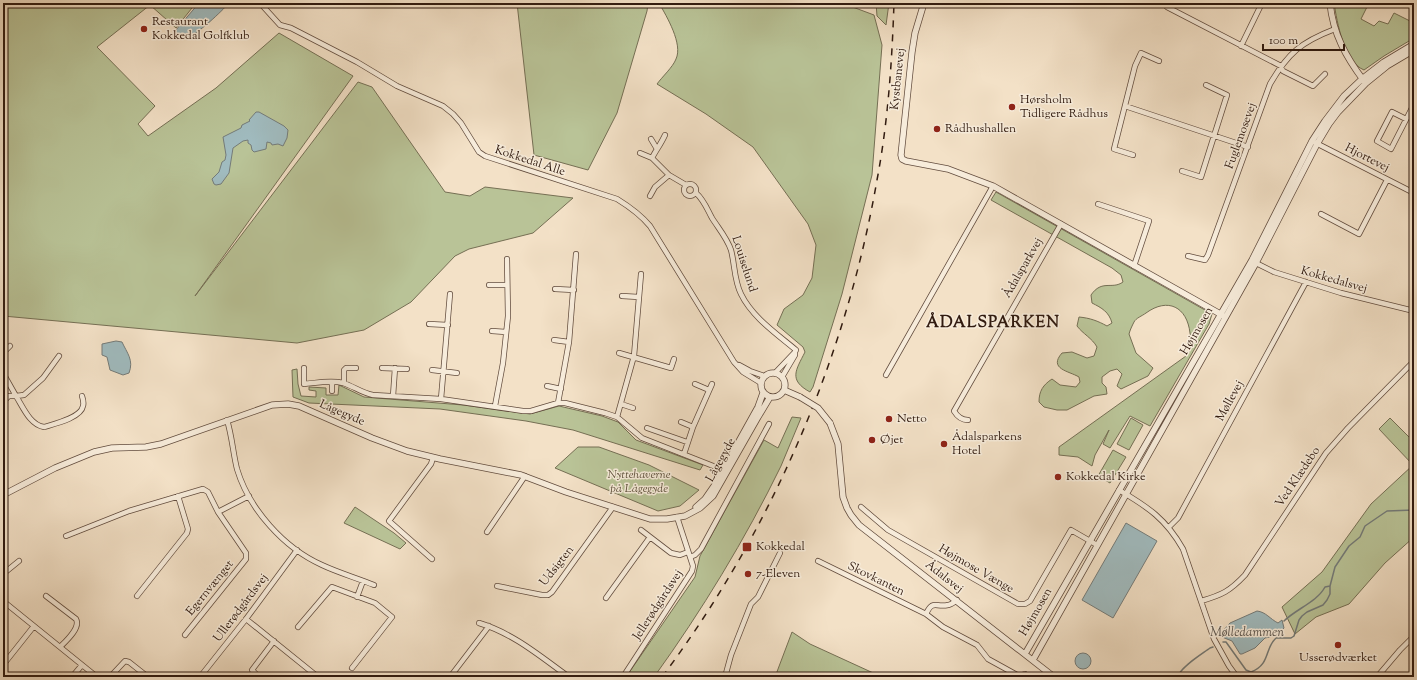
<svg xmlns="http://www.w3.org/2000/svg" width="1417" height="680" font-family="'Sorts Mill Goudy',serif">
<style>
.green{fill:#b9c397;stroke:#756f54}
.water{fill:#a0bbbf;stroke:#747b79}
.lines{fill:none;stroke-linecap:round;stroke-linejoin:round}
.stream{stroke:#747b79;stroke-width:1.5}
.minor-casing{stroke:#624c3e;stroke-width:6}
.tertiary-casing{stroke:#624c3e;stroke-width:7}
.minor{stroke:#f7ecdb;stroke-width:4.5}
.tertiary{stroke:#f7ecdb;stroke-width:5.5}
.rail{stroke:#311b10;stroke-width:1.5;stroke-dasharray:7 7;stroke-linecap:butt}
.tertiary-bridge-casing{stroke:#624c3e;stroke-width:7;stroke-linecap:butt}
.tertiary-bridge{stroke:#f7ecdb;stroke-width:5.5}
.poi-dot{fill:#8f2418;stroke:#f7ecdb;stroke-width:1.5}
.labels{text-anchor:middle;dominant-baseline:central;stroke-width:3;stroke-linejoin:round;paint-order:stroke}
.poi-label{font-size:12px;fill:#311b10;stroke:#f7ecdb;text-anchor:start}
.street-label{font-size:12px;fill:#311b10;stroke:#f7ecdb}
.park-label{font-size:12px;font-style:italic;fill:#5a4d38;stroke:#f7ecdb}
.water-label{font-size:13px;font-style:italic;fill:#58534d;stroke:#f7ecdb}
.district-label{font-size:16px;font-weight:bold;letter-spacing:1px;fill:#311b10;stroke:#f7ecdb}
</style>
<rect width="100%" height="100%" fill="#f3e1c7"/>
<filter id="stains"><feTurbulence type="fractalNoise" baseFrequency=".005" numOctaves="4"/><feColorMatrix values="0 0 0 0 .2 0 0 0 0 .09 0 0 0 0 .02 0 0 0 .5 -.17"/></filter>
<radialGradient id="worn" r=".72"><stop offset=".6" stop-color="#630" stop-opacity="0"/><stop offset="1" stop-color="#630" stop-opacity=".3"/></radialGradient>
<!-- green -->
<path class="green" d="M 3,3 L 196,3 L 176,28 L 150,5 L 97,47 L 155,106 L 138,124 L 148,136 L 216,88 L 279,33 L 353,76 L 195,296 L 358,82 L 372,87 L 445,192 L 470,196 L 485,187 L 573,198 L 533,233 L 469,249 L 455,256 L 411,302 L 364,330 L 297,343 L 3,316 Z
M 517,3 L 648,3 L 647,11 L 617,113 L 588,170 L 534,155 Z
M 659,3 L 842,3 L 874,15 L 882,45 L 872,175 L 842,294 L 813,387 L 810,392 C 788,380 796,370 805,352 L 803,347 L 777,325 L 784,309 L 803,295 L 812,278 L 816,245 L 808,224 L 753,147 L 706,114 L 657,84 C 662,77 673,67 676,59 C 683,44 667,17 659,3 Z
M 876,3 L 889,3 L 886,25 L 877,16 Z
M 1334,3 L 1361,3 L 1367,7 L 1361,19 L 1374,26 L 1379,21 L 1388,24 L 1394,13 L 1410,21 L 1414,15 L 1414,38 L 1384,56 L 1364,70 C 1344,62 1337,22 1334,3 Z
M 996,192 L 1212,314 L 1209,324 L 1150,426 L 1130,416 L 1110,448 L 1103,444 L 1109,430 L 1095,455 L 1092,466 L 1078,457 L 1059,455 L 1059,447 L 1186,356 C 1192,347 1192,344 1190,333 C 1187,307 1168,297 1146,313 C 1142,316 1136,318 1134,322 C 1132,326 1130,330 1129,334 L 1136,353 L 1153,368 L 1148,376 L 1121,389 L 1117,386 L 1122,374 L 1117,369 L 1110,371 L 1102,377 L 1102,383 L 1106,387 L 1107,394 L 1094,396 L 1067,410 L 1057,410 L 1044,407 L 1039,402 C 1039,391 1043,385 1052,379 L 1060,385 L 1076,387 L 1080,382 L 1079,377 C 1069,371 1048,369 1062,353 L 1072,352 L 1087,358 L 1094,356 L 1097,347 C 1092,338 1083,334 1077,326 L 1079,317 C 1090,318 1098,321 1107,326 L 1112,323 C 1109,312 1102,308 1092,303 L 1091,295 C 1102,279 1112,290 1123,282 L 1121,275 L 1112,268 L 991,200 Z
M 297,369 L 298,384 L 301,396 L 316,397 L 316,391 L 309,390 L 309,387 L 326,388 L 326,395 L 338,395 L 339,385 L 364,397 L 463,405 L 530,414 L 559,406 L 602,416 L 618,422 L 636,440 L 703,465 L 700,470 L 573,430 L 526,421 L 440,409 L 309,403 L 293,397 L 292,370 Z
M 792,417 L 801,418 C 794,434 788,450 781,466 C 746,538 701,612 654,677 L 626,677 L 695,577 L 700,556 L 764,440 L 778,448 Z
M 1131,418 L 1143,425 L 1129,450 L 1117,444 Z
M 1390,418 L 1414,442 L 1414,537 L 1385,563 L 1349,604 L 1316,617 L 1295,634 L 1282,607 L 1322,572 L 1371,504 L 1413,465 L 1379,429 Z
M 578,447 L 599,447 L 649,465 L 699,490 L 680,506 L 658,511 L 555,468 Z
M 1113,450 L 1126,457 L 1110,483 L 1098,476 Z
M 355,507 L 394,533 L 406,543 L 400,549 L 344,523 Z
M 792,632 L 810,644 L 882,677 L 775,677 Z"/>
<!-- water -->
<path class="water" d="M 199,3 L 229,3 C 222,11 197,35 186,38 C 184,38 179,37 177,37 L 175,31 Z
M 256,112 L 259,112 L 284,126 L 288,130 L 287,138 L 283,146 L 278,144 L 272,145 L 271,143 L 267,142 L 266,149 L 254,152 L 252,150 L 251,145 L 248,143 L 248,140 L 243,141 L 233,148 L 229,173 L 221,184 L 216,185 L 214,184 L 212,179 L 219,172 L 222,162 L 225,160 L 226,155 L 223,137 L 241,128 L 242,125 L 250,121 L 249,120 Z
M 116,341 L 122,342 C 127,353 134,360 129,373 L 123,375 L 110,370 L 107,357 L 102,355 L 102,344 Z
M 1126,523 L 1157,541 L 1113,618 L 1082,600 Z
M 1257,611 C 1266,612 1270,619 1278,623 L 1282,620 L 1284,628 C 1280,633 1272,637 1265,638 L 1255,648 L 1242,654 L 1240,654 L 1232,641 L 1222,637 L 1221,633 L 1230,623 Z
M1075 661a8 8 0 1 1 16 0a8 8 0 1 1-16 0Z"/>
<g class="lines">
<!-- stream -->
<path class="stream" d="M 1284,621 C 1296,609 1317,602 1325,587 L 1330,586
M 1223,642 L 1226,642 L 1246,670 L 1251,672 C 1271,664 1264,649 1276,638 L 1291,638 L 1294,636 L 1299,620 L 1302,616 L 1307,612 L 1323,605 L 1327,600 L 1330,594 L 1330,586 L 1335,567 L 1349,546 L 1360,537 L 1365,526 L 1387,511 L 1414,510
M 847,677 L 849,672
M 1178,677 C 1179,668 1202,654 1210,648 L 1213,647"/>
<defs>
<path id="minor" d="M 260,3 L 280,25 L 291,28 L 357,62 L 397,86 L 443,106 L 453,114 L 461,123 L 479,152 L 485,156 L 617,199 C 630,207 640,214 650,226 L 734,362 L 743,372 L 761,383
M 1169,3 L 1167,7 L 1281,66 L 1283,71 L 1313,86 L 1325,74
M 1241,46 L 1262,3
M 1125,106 L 1248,147
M 1406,119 L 1392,112 L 1377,141 L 1391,149 L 1414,104
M 665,135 C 661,144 656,150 652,158 L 669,175 L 686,185
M 651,139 L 657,149
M 1314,142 L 1414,193
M 640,153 L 652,158
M 1133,155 L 1114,149 L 1135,66 L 1141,53 L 1159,61
M 1182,171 L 1201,177 L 1227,95 L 1206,85
M684 190a6 6 0 1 1 12 0a6 6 0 1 1-12 0Z
M 696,193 C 704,200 707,209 712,218 C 719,229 727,238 731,250 C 735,265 734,280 741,294 C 752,317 777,334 796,350 L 795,352 L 795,355 L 782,377
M 650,196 L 655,187 L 669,175
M 1098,204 L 1149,221 L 1134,266
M 1321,214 L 1359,234 L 1387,180
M 1188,256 L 1205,260 L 1208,255 L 1270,84 C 1288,53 1301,42 1335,29
M 1254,262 L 1274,272 L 1341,293 L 1414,311
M 489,285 L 507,285
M 555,289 L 574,290
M 622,296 L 639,297
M 429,324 L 448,325
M 492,331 L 506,332
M 554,340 L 569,342
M 3,353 L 10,346
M 619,353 L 671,368 L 674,359
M 739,365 L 750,371 L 764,376
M 304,368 L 304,384 C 316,383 331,380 343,383 C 353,386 362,393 373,395 L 441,399 L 523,411 L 531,411 L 558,403 L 565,403 L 605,413 L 617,417 L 642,438 L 726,471
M 382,368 L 407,369
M 432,370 L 457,373
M 3,373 L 16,396 L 24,395 L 43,378 L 59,356
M 775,373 L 794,353
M 886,375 L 993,186
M 332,383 L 332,391
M 344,383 L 344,370 L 346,368 L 356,368
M 695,384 L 709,390
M 547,386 L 561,389
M 393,396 L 395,368
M 441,399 L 450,294
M 3,402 L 9,396 L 16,396 C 23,407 30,425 44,427 C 54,424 81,418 83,406 C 84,403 83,399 82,396
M 558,403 L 569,342 L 576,254
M 621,404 L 633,408
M 495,406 L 503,363 L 508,316 L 507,259
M 617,417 L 634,356 L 641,274
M 227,420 C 232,436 233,453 237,469 C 249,509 284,548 322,565 C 339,573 357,578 374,585
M 968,420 C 962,420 957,416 954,411 L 1061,224
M 681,422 L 693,427
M 647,428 L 687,442
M 684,454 L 693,427 L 712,384
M 1119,490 C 1148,507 1166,519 1183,549 L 1214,639 L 1229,666 L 1237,677
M 861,507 L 888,530 L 1018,604 L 1025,604 L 1030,601 L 1071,530 L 1097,545
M 1169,527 L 1178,518 L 1306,282
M 641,530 L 671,553 L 680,555 L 688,552
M 487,532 L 525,476
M 66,536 L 129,511 L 203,489 L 208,492 L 218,512
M 690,557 L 695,555 L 701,549 L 769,424
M 432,559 L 389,521 L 431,464 L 433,458
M 818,561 L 926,614 L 943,627 L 977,645 L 988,659 L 1019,676 L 1025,674
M 3,574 L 19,561
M 497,586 L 542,595 L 548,595 L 552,592 L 613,507
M 46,596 L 76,619 C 81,628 66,641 60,647
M 137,596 L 187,533 L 188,529 L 178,496
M 357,597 L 363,581
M 606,598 L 650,537
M 3,601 L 97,677
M 1201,601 C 1222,595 1230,591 1245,575 L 1326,453 L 1348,428 L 1414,361
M 926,614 C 933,599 936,608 948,605 C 951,605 954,602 957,600
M 246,619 L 318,677
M 479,623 C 513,633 541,657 569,677
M 298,627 L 332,587 L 375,603 L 392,617 L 352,668
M 185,635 L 246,559 L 246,553 L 218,512 L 249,496
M 3,665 L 34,626
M 72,677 L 82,665
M 110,677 L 125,661 L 129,662 L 148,677
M 200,677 L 246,619 L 297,550
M 259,677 L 252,670 L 274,641
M 450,677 L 489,626
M 623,677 L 692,571 L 693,566 L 677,517
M 725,677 L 731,655 L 751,604 L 758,597 L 780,553
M 1377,677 L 1400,650 L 1414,636"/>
<path id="tertiary" d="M 924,3 L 915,33 L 912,52 L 901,155 L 902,159 L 906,161 L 948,169 L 993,186 L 1222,315
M 1330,3 C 1333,34 1346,57 1364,81
M761 385a12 12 0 1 1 24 0a12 12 0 1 1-24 0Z
M 784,390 L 800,397
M 830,423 L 838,444 L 843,497 L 847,508 L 851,515 L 859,525 L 1054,677
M 3,495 L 55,468 L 94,452 L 112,448 L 146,447 L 161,444 L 272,405 L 288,404 L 299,406 L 372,438 L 407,451 L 440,459 L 521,475 L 566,492 L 650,519 L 667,519 L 685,516 L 700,508 L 713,496 L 758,417 L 770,397
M 696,507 L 705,499 L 714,486 L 758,407 L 763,393
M 1025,654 L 1252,260 L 1312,141 L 1325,121 L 1344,96 L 1362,79 L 1384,62 L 1414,44
M 1033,660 L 1256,263 L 1317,144 L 1329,124 L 1338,112 L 1366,83 L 1387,66 L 1414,50"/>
</defs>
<!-- minor casing -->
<use href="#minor" class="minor-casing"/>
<!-- tertiary casing -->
<use href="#tertiary" class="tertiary-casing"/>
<!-- minor -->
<use href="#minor" class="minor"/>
<!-- tertiary -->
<use href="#tertiary" class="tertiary"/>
<!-- rail -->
<path class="rail" d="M 662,677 C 770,533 846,359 877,180 C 888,122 892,62 894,3"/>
<defs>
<path id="tertiary-bridge" d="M 800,397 L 818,408 L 830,423"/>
</defs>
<!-- tertiary-bridge casing -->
<use href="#tertiary-bridge" class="tertiary-bridge-casing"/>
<!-- tertiary-bridge -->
<use href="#tertiary-bridge" class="tertiary-bridge"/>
</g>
<!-- markers -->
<g class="poi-dot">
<circle cx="144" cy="29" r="4"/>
<circle cx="1012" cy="107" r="4"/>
<circle cx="937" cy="129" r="4"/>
<circle cx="889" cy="419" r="4"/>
<circle cx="872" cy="440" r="4"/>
<circle cx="944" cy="444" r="4"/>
<circle cx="1058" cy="477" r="4"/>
<rect x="742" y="542" width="10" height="10" rx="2"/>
<circle cx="748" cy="574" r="4"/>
<circle cx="1338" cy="645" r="4"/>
</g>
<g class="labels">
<!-- poi labels -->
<g class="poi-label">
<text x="152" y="22">Restaurant<tspan x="152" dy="14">Kokkedal Golfklub</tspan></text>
<text x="1020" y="100">Hørsholm<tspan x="1020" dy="14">Tidligere Rådhus</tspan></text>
<text x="945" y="129">Rådhushallen</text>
<text x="897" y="419">Netto</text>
<text x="952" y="437">Ådalsparkens<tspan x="952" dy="14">Hotel</tspan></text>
<text x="880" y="440">Øjet</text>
<text x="1066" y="477">Kokkedal Kirke</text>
<text x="756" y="547">Kokkedal</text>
<text x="756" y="574">7-Eleven</text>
<text x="1338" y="658" text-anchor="middle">Usserødværket</text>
</g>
<!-- street labels -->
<g class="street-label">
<text transform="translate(898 79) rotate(-84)">Kystbanevej</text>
<text transform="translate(1241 136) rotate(-70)">Fuglemosevej</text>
<text transform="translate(1367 158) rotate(27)">Hjortevej</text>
<text transform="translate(530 161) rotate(18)">Kokkedal Alle</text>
<text transform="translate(744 264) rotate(72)">Louiselund</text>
<text transform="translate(1023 268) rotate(-60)">Ådalsparkvej</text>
<text transform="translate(1334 280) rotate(16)">Kokkedalsvej</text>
<text transform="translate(1197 331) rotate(-60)">Højmosen</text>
<text transform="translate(1230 401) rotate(-61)">Møllevej</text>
<text transform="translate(342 413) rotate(23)">Lågegyde</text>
<text transform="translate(721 460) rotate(-61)">Lågegyde</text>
<text transform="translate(1298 477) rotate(-56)">Ved Klædebo</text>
<text transform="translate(557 566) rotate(-52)">Udsigten</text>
<text transform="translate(976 569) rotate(30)">Højmose Vænge</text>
<text transform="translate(944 577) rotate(38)">Ådalsvej</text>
<text transform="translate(876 579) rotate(26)">Skovkanten</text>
<text transform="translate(210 588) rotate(-51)">Egernvænget</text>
<text transform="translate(658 605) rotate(-57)">Jellerødgårdsvej</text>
<text transform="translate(241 608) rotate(-53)">Ullerødgårdsvej</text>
<text transform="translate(1036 612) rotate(-60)">Højmosen</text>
</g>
<!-- park labels -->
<g class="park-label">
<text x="639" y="475">Nyttehaverne<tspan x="639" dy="14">på Lågegyde</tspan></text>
</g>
<!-- water labels -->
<g class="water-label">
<text x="1247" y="633">Mølledammen</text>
</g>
<!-- district labels -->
<g class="district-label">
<text x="993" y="323">ÅDALSPARKEN</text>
</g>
</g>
<!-- margin -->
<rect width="1417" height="680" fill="none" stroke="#f3e1c7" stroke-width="16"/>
<rect x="4" y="4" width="1409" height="672" fill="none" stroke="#311b10" stroke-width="2"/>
<rect x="8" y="8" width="1401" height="664" fill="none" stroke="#311b10"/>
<!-- scale -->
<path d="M1263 44v6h81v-6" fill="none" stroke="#311b10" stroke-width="2"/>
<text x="1269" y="44" font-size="12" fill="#311b10" stroke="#f7ecdb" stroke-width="3" paint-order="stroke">100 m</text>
<rect width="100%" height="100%" filter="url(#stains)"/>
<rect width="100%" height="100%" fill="url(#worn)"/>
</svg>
